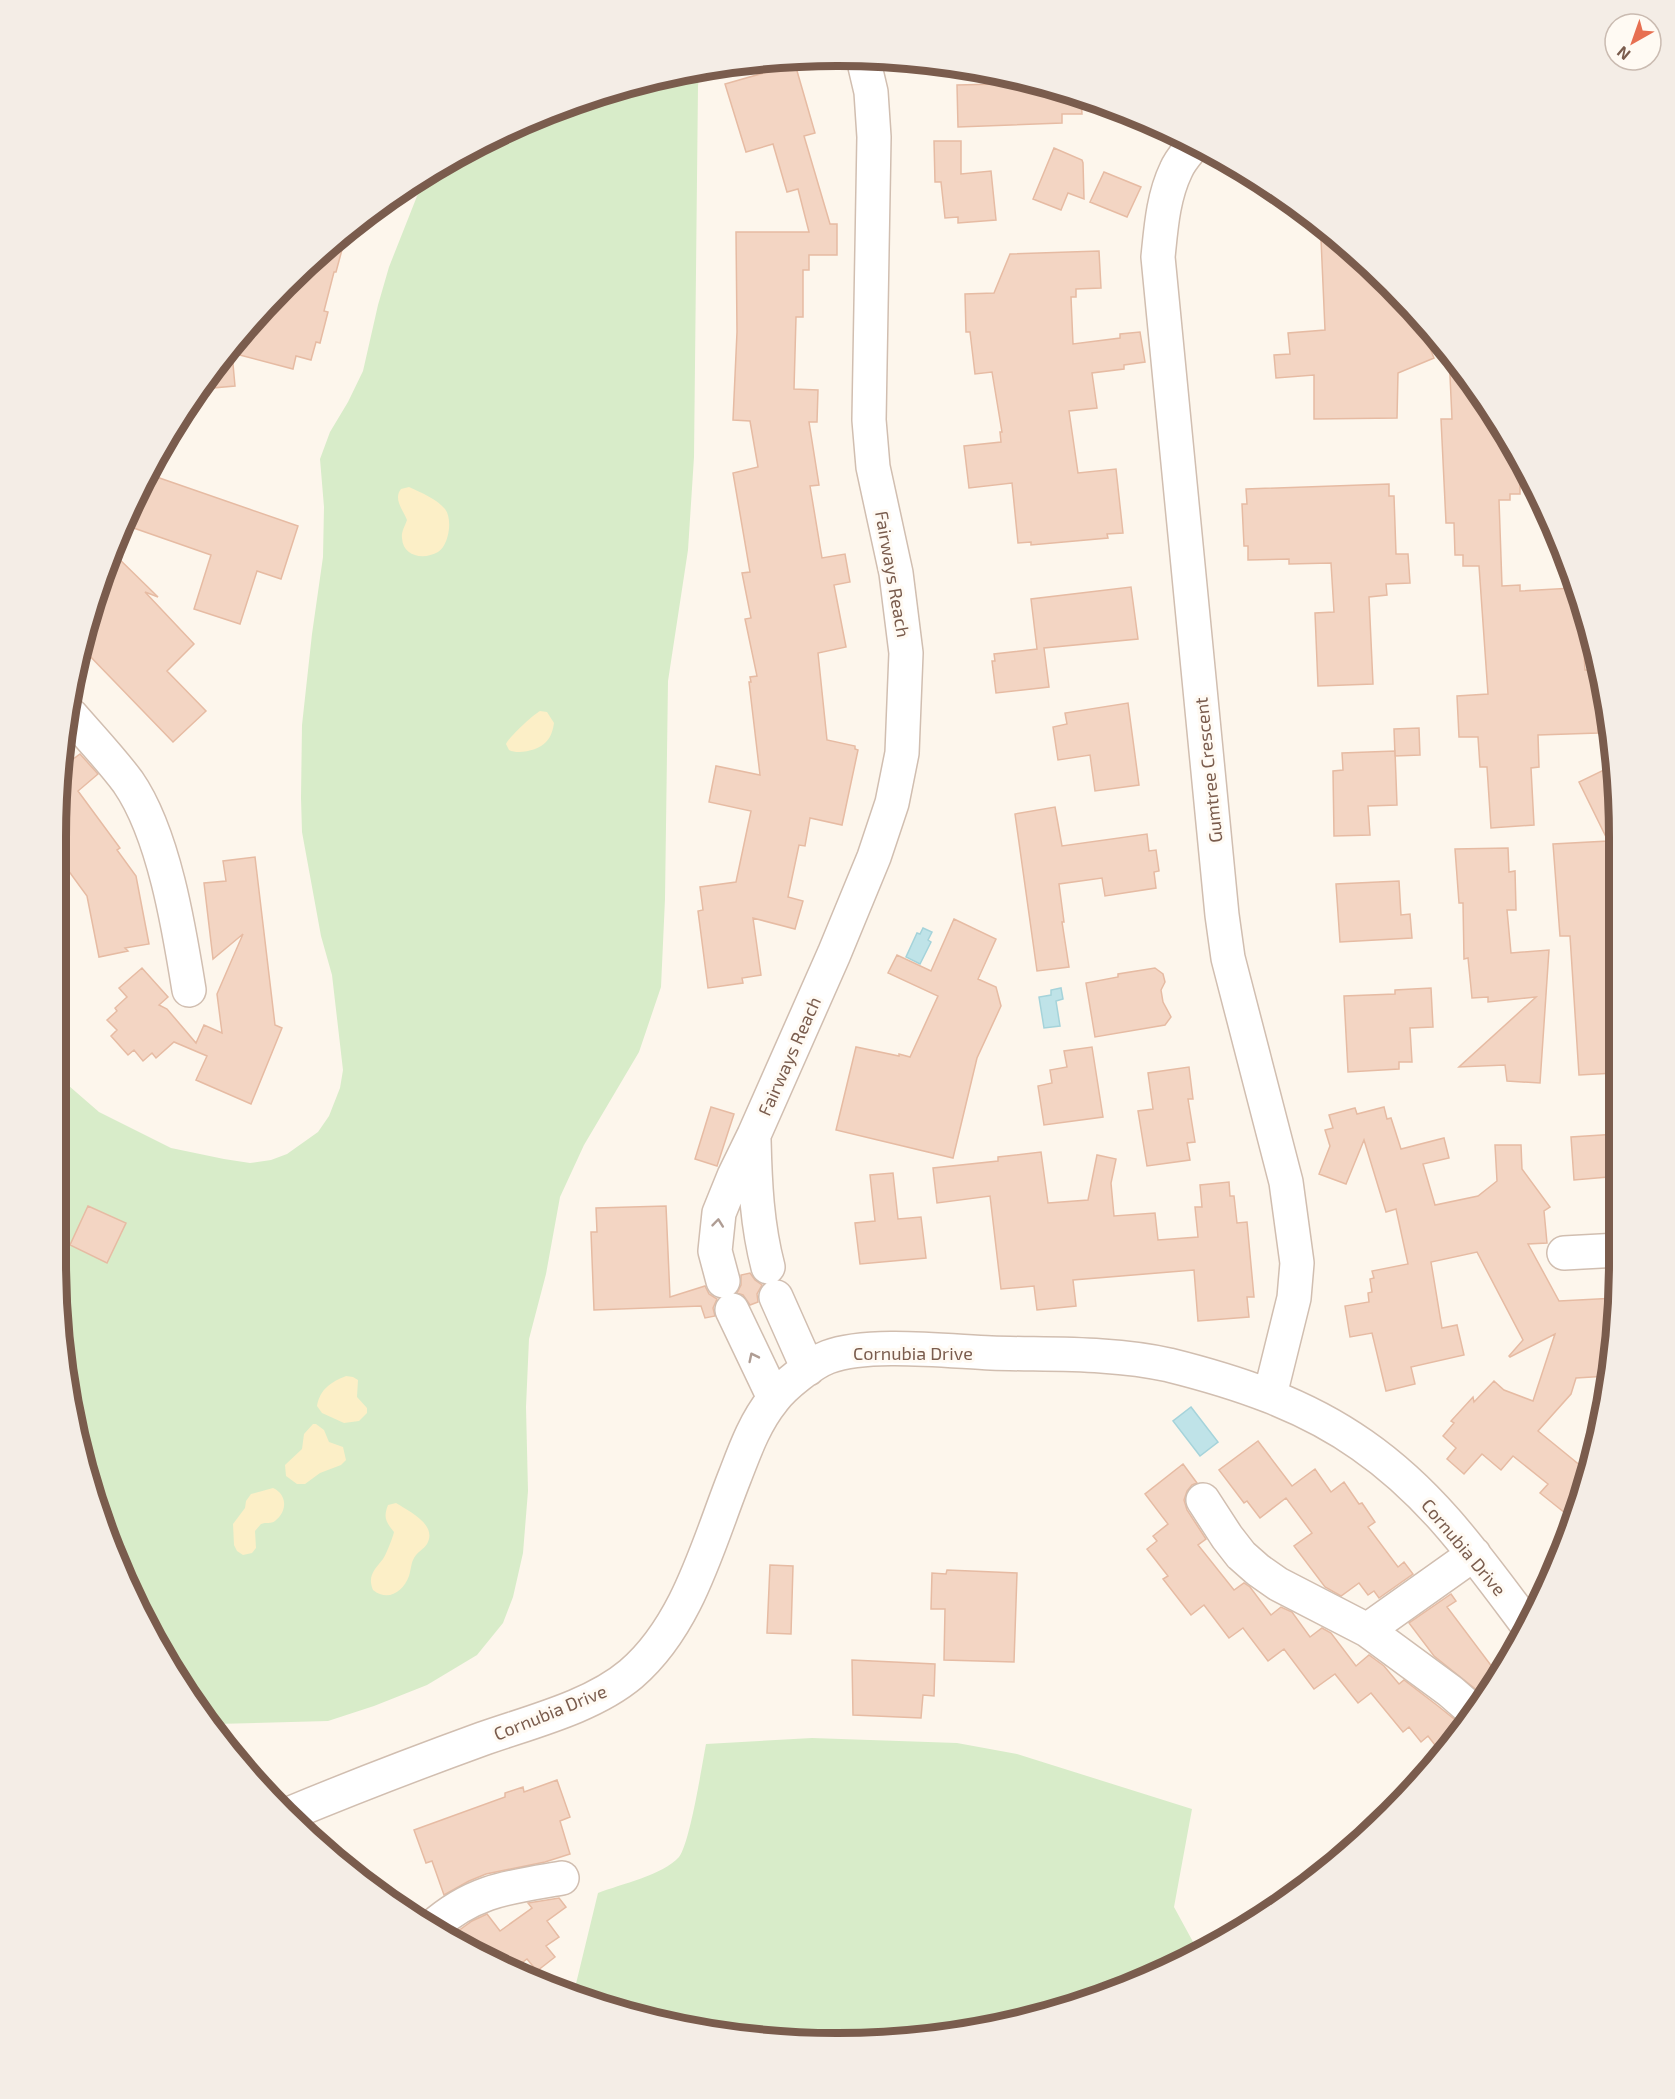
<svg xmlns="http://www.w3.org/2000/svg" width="1675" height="2099" font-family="'Exo 2',sans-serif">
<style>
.green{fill:#d8ecc9}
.sand{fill:#fcefc7}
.water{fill:#bfe3e8;stroke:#a5d3da;stroke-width:1.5}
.building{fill:#f3d5c3;stroke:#e6bba3;stroke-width:1.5}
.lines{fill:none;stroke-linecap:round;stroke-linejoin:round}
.minor-casing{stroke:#d1beb0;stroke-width:36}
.minor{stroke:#fff;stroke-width:33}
.oneway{stroke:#af9d94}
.labels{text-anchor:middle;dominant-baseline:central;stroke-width:6;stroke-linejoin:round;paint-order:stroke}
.street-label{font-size:18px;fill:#7a5c4d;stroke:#fffaf3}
.rim{fill:none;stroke:#7a5c4d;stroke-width:8}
</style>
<rect width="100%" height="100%" fill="#fdf6ec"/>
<!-- green -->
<path class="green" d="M 700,70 L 698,86 L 694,457 L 688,550 L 668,681 L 665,899 L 661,987 L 639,1052 L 584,1145 L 560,1197 L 546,1274 L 529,1339 L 526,1407 L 528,1491 L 523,1553 L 513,1597 L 503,1623 L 477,1655 L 427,1685 L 374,1706 L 328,1721 L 215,1724 L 160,1652 L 82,1464 L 56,1262 L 56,1070 L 61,1079 L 99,1112 L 171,1148 L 224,1159 L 250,1163 L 271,1160 L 287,1154 L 318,1132 L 329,1116 L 340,1088 L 343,1070 L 332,975 L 321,936 L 302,832 L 301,798 L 302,725 L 312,634 L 323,557 L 324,507 L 320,459 L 330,432 L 348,402 L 363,371 L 378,305 L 389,267 L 425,176 L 447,160 L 586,97 Z
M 812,1738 L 957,1743 L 1017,1754 L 1192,1809 L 1174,1907 L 1198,1951 L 1040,2017 L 837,2043 L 635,2017 L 574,1992 L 598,1893 C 621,1884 663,1875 679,1857 C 690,1843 702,1765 706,1744 Z"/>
<!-- sand -->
<path class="sand" d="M 409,487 C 420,492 437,499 445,509 C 453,519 449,545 438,552 C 424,560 403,557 402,538 C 401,532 405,526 407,520 C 403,510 393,499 401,489 Z
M 540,711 L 547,712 L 554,723 C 553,730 551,737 546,742 C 539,750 519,755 509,750 L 506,744 C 510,736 533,715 540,711 Z
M 346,1376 L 353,1377 L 358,1380 L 357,1397 L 367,1408 L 367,1413 L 359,1421 L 344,1423 L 322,1413 L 317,1406 C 320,1389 331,1382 346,1376 Z
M 313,1424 L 316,1424 L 324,1430 L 329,1442 L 343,1447 L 346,1460 L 341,1465 L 320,1473 L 305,1484 L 297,1484 L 286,1476 L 285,1465 L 302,1449 L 304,1434 Z
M 273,1488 C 287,1494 288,1511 275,1521 C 271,1524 266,1522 261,1524 L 255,1531 L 256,1548 L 252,1553 L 243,1555 L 237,1551 L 234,1545 L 233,1524 L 245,1508 L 246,1501 L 251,1494 Z
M 396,1503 C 409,1511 438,1525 427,1544 C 424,1549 417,1552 414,1558 C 411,1563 411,1570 409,1576 C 403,1592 388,1602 373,1590 C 367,1576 375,1569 383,1559 C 386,1555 393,1537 394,1532 C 386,1522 383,1518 388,1505 Z"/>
<!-- water -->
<path class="water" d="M 923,928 L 932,932 L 928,940 L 931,942 L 920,964 L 906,957 L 917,933 L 920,934 Z
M 1061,988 L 1063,999 L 1056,1001 L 1060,1026 L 1044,1028 L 1039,997 L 1051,995 L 1051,990 Z
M 1191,1407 L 1218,1442 L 1200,1456 L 1173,1421 Z"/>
<!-- building -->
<path class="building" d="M 795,64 L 815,133 L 804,136 L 830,224 L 837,224 L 837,255 L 809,255 L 809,270 L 803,270 L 803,317 L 796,317 L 794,389 L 818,390 L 817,422 L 809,422 L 819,485 L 810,486 L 822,558 L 845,554 L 850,582 L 834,585 L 846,647 L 818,653 L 827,740 L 855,746 L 855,749 L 858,750 L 842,825 L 810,818 L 805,846 L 799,845 L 788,897 L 803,901 L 795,929 L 753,918 L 761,975 L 742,978 L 743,983 L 708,988 L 698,911 L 703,910 L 700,887 L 736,882 L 751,811 L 709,802 L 716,766 L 760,775 L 749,682 L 751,682 L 750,677 L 757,676 L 745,619 L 751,618 L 742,573 L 750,572 L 733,473 L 758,467 L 750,421 L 733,420 L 737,332 L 736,232 L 809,232 L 798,189 L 787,192 L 773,144 L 746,152 L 725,84 Z
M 1043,83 L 1081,98 L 1082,114 L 1062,114 L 1062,123 L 958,127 L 957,85 Z
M 934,141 L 961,141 L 961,174 L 991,171 L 996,220 L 958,223 L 958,217 L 945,218 L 941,182 L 935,182 Z
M 1054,148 L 1082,160 L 1083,163 L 1084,199 L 1068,193 L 1061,210 L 1033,199 Z
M 1104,172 L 1141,187 L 1127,217 L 1090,202 Z
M 347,231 L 336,272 L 334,272 L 324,311 L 328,312 L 320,343 L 316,342 L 311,360 L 296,356 L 293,369 L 232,353 L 235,386 L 201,389 L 249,322 L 322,249 Z
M 1336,238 L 1415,312 L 1434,358 L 1398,373 L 1397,418 L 1314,419 L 1314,375 L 1276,378 L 1274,355 L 1290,354 L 1288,333 L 1325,330 L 1321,239 Z
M 1099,251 L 1101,288 L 1076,289 L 1076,297 L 1071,297 L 1073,344 L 1120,338 L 1120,334 L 1140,332 L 1145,362 L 1124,365 L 1124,369 L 1092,373 L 1097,408 L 1069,411 L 1078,473 L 1116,469 L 1123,533 L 1107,534 L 1108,538 L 1031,545 L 1031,542 L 1018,543 L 1012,483 L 969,488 L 964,446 L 1001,442 L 1000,432 L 1002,432 L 992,372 L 975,374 L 970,332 L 966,332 L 965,294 L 994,293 L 1010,254 Z
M 1449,354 L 1515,447 L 1520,459 L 1520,494 L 1510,494 L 1510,500 L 1499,500 L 1502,586 L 1520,585 L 1520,591 L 1573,588 L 1587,620 L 1582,621 L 1585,670 L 1595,670 L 1598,733 L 1538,735 L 1539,767 L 1531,768 L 1534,825 L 1491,828 L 1487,767 L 1480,767 L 1478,737 L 1459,737 L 1457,696 L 1488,694 L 1479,566 L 1463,566 L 1463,555 L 1455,555 L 1454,523 L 1446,523 L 1441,419 L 1452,419 Z
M 148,474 L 298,526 L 281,579 L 257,571 L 240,624 L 194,609 L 211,555 L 125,525 Z
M 1389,484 L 1389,496 L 1394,496 L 1396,554 L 1408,554 L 1410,583 L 1386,584 L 1387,595 L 1369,597 L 1373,684 L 1318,686 L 1315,613 L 1334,612 L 1331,563 L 1289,564 L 1289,559 L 1248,560 L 1248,546 L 1244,546 L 1242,504 L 1247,504 L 1246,489 Z
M 112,552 L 158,597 L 145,592 L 194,644 L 167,671 L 206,711 L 173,742 L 84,650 L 97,586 Z
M 1131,587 L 1138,639 L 1044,648 L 1049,687 L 996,693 L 992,661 L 995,661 L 994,654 L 1037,649 L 1031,599 Z
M 1128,703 L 1139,785 L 1095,791 L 1090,755 L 1058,760 L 1053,727 L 1067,724 L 1065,713 Z
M 1419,728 L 1420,755 L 1395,756 L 1394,729 Z
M 1395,751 L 1397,805 L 1368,806 L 1370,835 L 1334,836 L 1333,771 L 1343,770 L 1342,753 Z
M 80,754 L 98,774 L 78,791 L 120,848 L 117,850 L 136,876 L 149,944 L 125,948 L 128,951 L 99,957 L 87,896 L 57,855 L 57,787 L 61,768 Z
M 1614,765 L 1618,786 L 1618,973 L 1615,974 L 1617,1000 L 1611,1000 L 1615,1073 L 1579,1075 L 1570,936 L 1560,936 L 1553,844 L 1608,841 L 1579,782 Z
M 1055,807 L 1062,846 L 1147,834 L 1149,851 L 1156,850 L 1159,871 L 1154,872 L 1156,888 L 1105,896 L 1102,878 L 1059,884 L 1064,922 L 1062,922 L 1069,967 L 1037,971 L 1015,814 Z
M 1508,848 L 1509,872 L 1515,871 L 1516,910 L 1507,910 L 1511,953 L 1549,950 L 1540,1083 L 1507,1081 L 1505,1065 L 1459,1067 L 1536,997 L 1488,1002 L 1488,997 L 1472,998 L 1468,958 L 1464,959 L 1463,903 L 1459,903 L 1455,849 Z
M 255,857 L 275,1025 L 282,1028 L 251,1104 L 196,1080 L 207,1056 L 174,1042 L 156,1058 L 152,1053 L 143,1061 L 134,1050 L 128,1055 L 111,1036 L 117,1030 L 107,1020 L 117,1011 L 115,1008 L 127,997 L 119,988 L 142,968 L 168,997 L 159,1005 L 167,1009 L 196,1043 L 204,1025 L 222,1033 L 217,994 L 243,934 L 213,959 L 204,883 L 226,881 L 223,861 Z
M 1399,881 L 1401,915 L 1410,914 L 1412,938 L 1340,942 L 1336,884 Z
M 954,919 L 996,939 L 978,979 L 996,987 L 1001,1006 L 977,1058 L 953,1158 L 836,1130 L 856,1047 L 899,1056 L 899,1054 L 910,1057 L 938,996 L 888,973 L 897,955 L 931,971 Z
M 1155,968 L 1163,974 L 1165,982 L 1161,990 L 1163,1002 L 1171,1017 L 1165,1025 L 1095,1037 L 1086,983 L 1118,977 L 1118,974 Z
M 1431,988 L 1433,1027 L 1410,1028 L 1412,1062 L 1399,1062 L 1399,1069 L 1348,1072 L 1344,996 L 1395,994 L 1395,990 Z
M 1092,1047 L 1103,1117 L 1044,1125 L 1038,1086 L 1052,1083 L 1050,1070 L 1067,1067 L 1064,1051 Z
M 1189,1067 L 1193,1099 L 1188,1099 L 1195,1142 L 1187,1143 L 1190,1160 L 1147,1166 L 1138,1111 L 1153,1109 L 1148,1073 Z
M 711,1107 L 734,1114 L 717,1166 L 695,1159 Z
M 1384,1107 L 1387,1119 L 1391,1118 L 1401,1149 L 1444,1138 L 1449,1158 L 1423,1164 L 1435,1205 L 1478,1196 L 1497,1181 L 1495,1145 L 1521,1145 L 1522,1169 L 1550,1207 L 1544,1211 L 1547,1243 L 1528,1244 L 1559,1301 L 1616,1298 L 1608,1376 L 1576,1378 L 1571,1394 L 1538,1431 L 1587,1471 L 1576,1507 L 1572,1503 L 1565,1513 L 1540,1493 L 1548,1484 L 1513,1456 L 1501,1470 L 1482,1454 L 1464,1474 L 1447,1459 L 1456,1448 L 1443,1436 L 1454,1423 L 1451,1421 L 1473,1397 L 1474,1402 L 1494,1381 L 1504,1390 L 1533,1401 L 1555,1334 L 1510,1357 L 1509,1356 L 1523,1340 L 1477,1252 L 1431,1262 L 1442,1328 L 1457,1325 L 1464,1355 L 1411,1367 L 1415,1384 L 1386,1391 L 1372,1333 L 1350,1337 L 1345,1306 L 1369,1302 L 1368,1293 L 1372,1292 L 1370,1279 L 1374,1278 L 1372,1271 L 1408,1264 L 1396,1209 L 1386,1212 L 1364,1140 L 1346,1184 L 1319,1174 L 1330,1146 L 1325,1130 L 1333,1128 L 1329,1115 L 1355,1108 L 1357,1114 Z
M 1617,1134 L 1619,1165 L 1607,1165 L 1608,1177 L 1574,1180 L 1571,1137 Z
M 1041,1152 L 1048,1203 L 1088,1200 L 1097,1155 L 1116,1159 L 1111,1183 L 1114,1216 L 1155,1213 L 1158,1240 L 1198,1237 L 1195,1207 L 1202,1207 L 1200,1185 L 1229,1182 L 1230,1196 L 1234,1196 L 1237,1223 L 1247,1222 L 1254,1297 L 1247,1297 L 1249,1317 L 1198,1321 L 1194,1270 L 1073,1280 L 1076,1306 L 1037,1310 L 1034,1286 L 1001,1289 L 990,1196 L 937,1203 L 933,1168 L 998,1161 L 998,1157 Z
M 893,1173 L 898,1219 L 921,1217 L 926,1258 L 860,1264 L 855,1223 L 875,1221 L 870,1175 Z
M 88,1206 L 126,1223 L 107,1263 L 70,1245 Z
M 666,1206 L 670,1297 L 705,1286 L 709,1294 L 717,1299 L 713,1308 L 715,1316 L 705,1318 L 701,1306 L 594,1310 L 591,1232 L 597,1232 L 596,1208 Z
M 750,1273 L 755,1280 L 762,1285 L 757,1294 L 758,1302 L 750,1305 L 743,1295 L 737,1293 L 741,1285 L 741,1275 Z
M 1258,1441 L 1292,1486 L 1315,1469 L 1331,1492 L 1344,1482 L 1359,1504 L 1362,1503 L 1375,1522 L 1368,1527 L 1398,1567 L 1404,1562 L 1413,1574 L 1379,1598 L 1374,1591 L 1368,1595 L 1359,1583 L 1341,1596 L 1325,1587 L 1294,1546 L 1312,1533 L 1286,1498 L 1260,1518 L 1247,1501 L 1244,1503 L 1219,1470 Z
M 1183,1464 L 1197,1483 L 1192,1485 L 1187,1491 L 1184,1500 L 1187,1510 L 1206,1539 L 1198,1545 L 1234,1590 L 1244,1583 L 1250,1587 L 1271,1615 L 1281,1607 L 1292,1612 L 1310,1637 L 1322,1628 L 1331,1633 L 1356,1666 L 1369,1655 L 1384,1666 L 1399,1684 L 1404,1680 L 1438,1706 L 1464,1727 L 1458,1737 L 1448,1749 L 1444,1744 L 1438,1749 L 1428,1736 L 1421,1742 L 1409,1727 L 1403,1732 L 1371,1693 L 1358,1703 L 1335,1674 L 1314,1689 L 1284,1649 L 1268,1661 L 1243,1628 L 1229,1638 L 1204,1605 L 1191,1615 L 1163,1579 L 1168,1576 L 1147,1549 L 1157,1541 L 1153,1536 L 1168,1524 L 1145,1494 Z
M 770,1565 L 793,1566 L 791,1634 L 767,1633 Z
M 947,1570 L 1017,1573 L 1014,1662 L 944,1660 L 945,1609 L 931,1609 L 932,1573 L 946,1574 Z
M 1451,1594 L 1456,1601 L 1447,1607 L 1496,1672 L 1483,1695 L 1434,1656 L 1409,1623 Z
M 852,1660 L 935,1664 L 934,1696 L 923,1695 L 921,1718 L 853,1715 Z
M 557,1780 L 570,1817 L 560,1821 L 570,1854 L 545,1862 L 486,1874 L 469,1881 L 444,1895 L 432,1861 L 426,1863 L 414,1830 L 505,1797 L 505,1793 L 523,1787 L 524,1792 Z
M 559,1898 L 566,1907 L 547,1921 L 559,1937 L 546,1946 L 555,1957 L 537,1971 L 527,1959 L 516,1967 L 486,1955 L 475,1941 L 467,1947 L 447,1939 L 472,1921 L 487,1914 L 500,1931 L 532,1908 L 528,1903 Z"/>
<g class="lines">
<defs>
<path id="minor" d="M 1195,143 C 1188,152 1180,160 1176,170 C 1163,197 1161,228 1158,257 L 1222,915 L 1228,958 L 1286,1182 L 1297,1263 L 1294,1298 L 1270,1395
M 71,715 C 90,737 111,759 128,782 C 164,834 179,928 189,990
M 754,1140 C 755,1183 757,1225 768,1267
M 1564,1253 L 1619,1250
M 723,1281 L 715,1251 L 719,1213 L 734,1176 L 754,1135 L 834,954 L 874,857 L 892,803 L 902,753 L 906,653 L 896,573 L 873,467 L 869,420 L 874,137 L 871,92 L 863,58
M 776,1297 L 808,1369
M 732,1310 L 774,1398
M 1203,1500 L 1227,1537 L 1241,1555 L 1258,1570 L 1278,1584 L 1367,1630 L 1450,1691 L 1473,1711
M 1367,1630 L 1474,1554
M 286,1815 C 351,1788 416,1763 482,1739 C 530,1722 592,1707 631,1674 C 688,1625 708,1544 735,1476 C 745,1450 755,1422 773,1400 C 783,1386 812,1363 828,1357 C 868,1342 946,1351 991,1353 C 1049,1355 1111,1352 1169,1365 C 1237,1382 1304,1404 1362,1445 C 1431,1493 1475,1555 1525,1622
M 432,1927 C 474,1890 509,1887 562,1878"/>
</defs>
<!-- minor casing -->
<use href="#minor" class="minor-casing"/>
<!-- minor -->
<use href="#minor" class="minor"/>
</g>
<!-- one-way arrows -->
<defs><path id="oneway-chevron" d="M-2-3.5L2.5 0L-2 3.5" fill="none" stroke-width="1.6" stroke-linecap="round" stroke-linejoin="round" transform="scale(1.5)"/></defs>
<g class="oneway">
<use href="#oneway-chevron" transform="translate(718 1223) rotate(-84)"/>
<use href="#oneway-chevron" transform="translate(753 1357) rotate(-116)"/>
</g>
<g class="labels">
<!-- street labels -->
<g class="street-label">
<text transform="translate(893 574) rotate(80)">Fairways Reach</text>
<text transform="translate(1208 770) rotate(-96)">Gumtree Crescent</text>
<text transform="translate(789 1056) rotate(-66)">Fairways Reach</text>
<text x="913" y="1353">Cornubia Drive</text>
<text transform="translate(1464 1547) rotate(50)">Cornubia Drive</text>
<text transform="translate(550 1712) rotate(-22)">Cornubia Drive</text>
</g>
</g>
<!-- crop -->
<path d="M0 0H1675V2099H0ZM837 66H838A771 771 0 0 1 1609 837V1262A771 771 0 0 1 838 2033H837A771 771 0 0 1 66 1262V837A771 771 0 0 1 837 66Z" fill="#f4ede6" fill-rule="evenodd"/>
<path class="rim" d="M837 66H838A771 771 0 0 1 1609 837V1262A771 771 0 0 1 838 2033H837A771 771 0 0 1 66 1262V837A771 771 0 0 1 837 66Z"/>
<!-- north arrow -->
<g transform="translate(1633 42) rotate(220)"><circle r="28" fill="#fffaf3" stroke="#cabbb1" stroke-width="1.5"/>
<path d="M0-4.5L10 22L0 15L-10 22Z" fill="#e76f51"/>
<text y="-9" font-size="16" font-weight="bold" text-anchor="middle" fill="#7a5c4d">N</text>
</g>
</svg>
